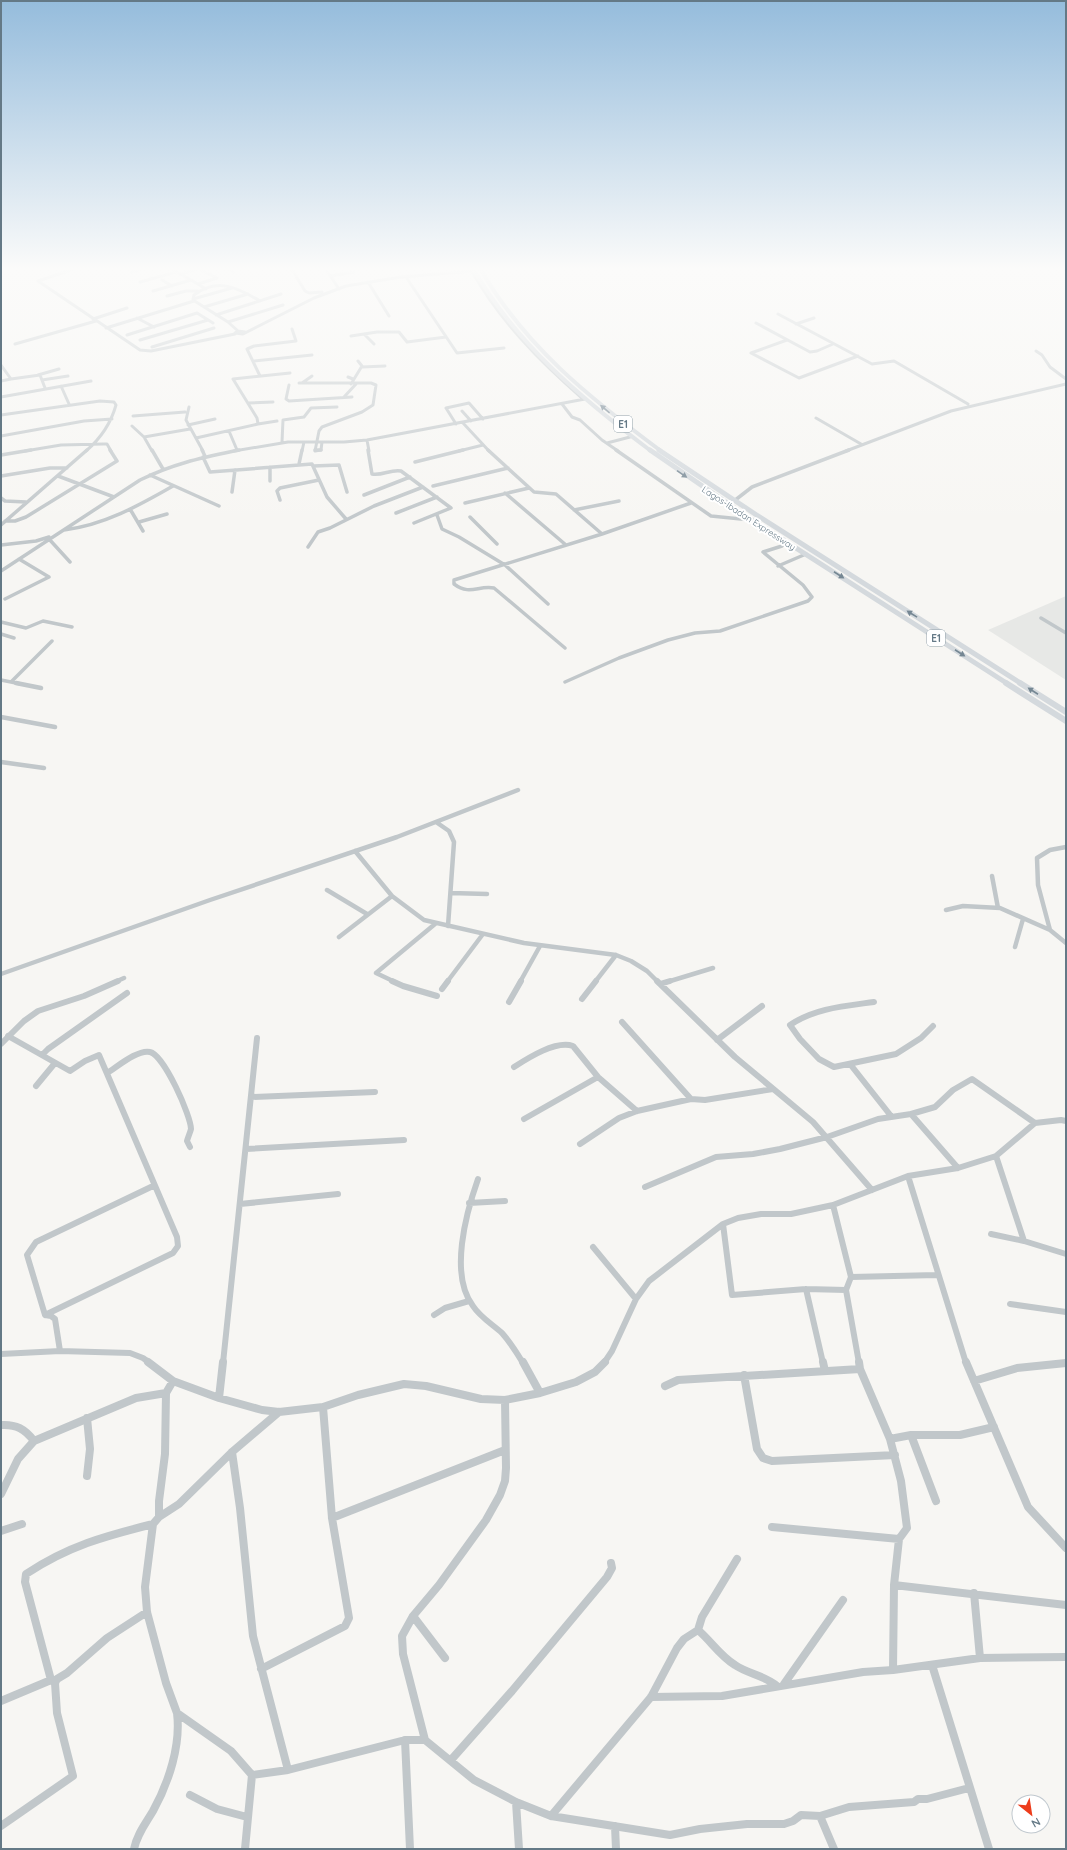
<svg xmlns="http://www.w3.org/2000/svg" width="1067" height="1850" font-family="Quicksand,sans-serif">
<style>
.built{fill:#e7e8e6}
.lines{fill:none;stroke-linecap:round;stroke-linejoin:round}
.minor-far4{stroke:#c1c7ca;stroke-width:3}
.minor-far3{stroke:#c1c7ca;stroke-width:3.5}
.minor-far2{stroke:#c1c7ca;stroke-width:4.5}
.minor-far1{stroke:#c1c7ca;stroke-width:6}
.minor{stroke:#c1c7ca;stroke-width:8}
.highway-far2{stroke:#d4d9dd;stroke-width:4}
.highway-far1{stroke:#d4d9dd;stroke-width:5}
.highway{stroke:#d4d9dd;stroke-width:6}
.oneway{fill:#758793}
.labels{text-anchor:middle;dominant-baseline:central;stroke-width:4;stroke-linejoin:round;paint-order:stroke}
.far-street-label{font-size:9px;fill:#647986;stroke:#fff}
.shield{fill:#fff;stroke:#92a1aa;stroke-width:1}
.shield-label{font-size:10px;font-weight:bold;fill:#647986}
</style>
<rect width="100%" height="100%" fill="#f7f6f3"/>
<!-- built -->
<path class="built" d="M 1066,596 L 1066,680 L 988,630 Z"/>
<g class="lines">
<!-- minor-far4 -->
<path class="minor-far4" d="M 77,268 L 38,281 L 140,350 L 151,351 L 235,334
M 171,268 L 206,289
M 227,268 L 234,272
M 291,268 L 305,291 L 309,293 L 322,292
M 325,268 L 339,289
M 471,270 C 500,321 539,361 583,399
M 132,272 L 145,268
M 180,274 L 201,268
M 330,276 L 354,272
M 406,277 L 457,353 L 504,348
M 162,280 L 172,286
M 140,282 L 176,272
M 368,282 L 389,316
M 198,284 L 217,278 L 199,269
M 153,291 L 191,280
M 167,296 L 186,291 L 198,291
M 193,299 L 194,295 C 218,277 238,288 260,301
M 193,299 L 232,288
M 193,300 L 228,322 L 238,331
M 204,307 L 248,294
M 778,314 L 872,364 L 894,361 L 968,404
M 216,315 L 281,294
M 137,318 L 154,327
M 93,319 L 127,308
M 228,322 L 283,305
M 756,323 L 810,352 L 817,351 L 833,344
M 796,324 L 814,318
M 106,328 L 194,301
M 245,332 L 238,331 L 235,333 L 243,334 L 314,298 L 346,286 L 401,277 L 474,271
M 364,334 L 374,344
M 127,335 L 197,313 L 213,323
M 351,336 L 377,332 L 399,332 L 407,342 L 446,337
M 140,340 L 208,320
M 15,344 L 96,321
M 152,347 L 214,328
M 1036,351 L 1042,355 L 1050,367 L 1066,379
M 751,353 L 799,378 L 858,356
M 751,353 L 787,340
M 253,361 L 312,355
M 1,365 L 11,379 L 40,375 L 45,388
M 362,367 L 385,366
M 38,375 L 59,369
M 260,376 L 247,349 L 254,346 L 296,341 L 292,329
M 348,377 L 353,379
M 42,380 L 68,376
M 1,381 L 11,379
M 299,383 L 371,383 L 376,385 L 373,405 L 362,412 L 322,427 L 319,431 L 315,451
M 302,383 L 312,376
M 351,384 L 362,366 L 358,361
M 289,385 L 286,399 L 289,401 L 352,397
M 61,386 L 69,404
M 1,397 L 91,381
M 344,397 L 356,384
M 248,403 L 273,402
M 562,404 L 572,417 L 580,420 L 602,440 L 618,451
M 189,407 L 186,420 L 203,451
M 462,411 L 471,421
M 1,415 L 100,401 L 114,402 L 116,405 C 111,423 100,439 86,451
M 133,416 L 185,412
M 816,418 L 861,444
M 463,423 L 489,451
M 258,424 L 277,421
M 456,424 L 446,408 L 469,403 L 483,419
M 188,425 L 215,419
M 132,426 L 144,437 L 152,451
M 229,431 L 237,450
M 1,436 L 84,421 L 112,419
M 144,437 L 190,429
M 196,438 L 258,424 L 257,418 L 233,379 L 290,373
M 367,440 L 369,451
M 282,442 L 283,420 L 304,417 L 311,408 L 337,407
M 607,443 L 630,437
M 25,451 L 61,445 L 103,444 L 107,444 L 111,451
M 234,451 L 288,442 L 344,442 L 367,440 L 585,399
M 302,451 L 304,442
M 315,451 L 321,450 L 322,442
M 459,451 L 483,445
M 846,451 L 951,411 L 1066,384"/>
<!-- minor-far3 -->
<path class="minor-far3" d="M 152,450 L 163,469
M 202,450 L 205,456
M 315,450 L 321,450
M 368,450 L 372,474 C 382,476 391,469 401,471 L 451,508 L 414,523
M 488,450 L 534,492 L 556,494 L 602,534
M 616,450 L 711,516 L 751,520
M 1,455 L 31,450
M 203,457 L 210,472 L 312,464 L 327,497 L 346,519
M 415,462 L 463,450
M 299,464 L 302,450
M 313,466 L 339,465 L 347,492
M 270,467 L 270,481
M 150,475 L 219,506
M 1,476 L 50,468 L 67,468
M 58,476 L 114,497
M 433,486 L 508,468
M 232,492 L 235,470
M 505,493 L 566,545
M 364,495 L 410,477
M 1,498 L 5,501 L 26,502
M 280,500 L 277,491 L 280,488 L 319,480
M 734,501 L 752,487 L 849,450
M 465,503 L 529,488
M 130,509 L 143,531
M 574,510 L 619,501
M 396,513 L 437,497
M 437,515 L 442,529 L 459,537 L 505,565 L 548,604
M 470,517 L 497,544
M 5,521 L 15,521 L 26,517 L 117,461 L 110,450
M 139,522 L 167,514
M 1,525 L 87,450
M 64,530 C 104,525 138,506 173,486
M 49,539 L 70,562
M 1,545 L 36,541 L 49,537
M 308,547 L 318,532 L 330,528 L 374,506 L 423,487
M 778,566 L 806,554
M 1,571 L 140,480 C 175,463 201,458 239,450
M 5,599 L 49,577 L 19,559
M 1041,618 L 1066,633
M 1,622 L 26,628 L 43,621 L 72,627
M 1,634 L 14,638
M 565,648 L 494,588 C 478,585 470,596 454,584 L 454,580 L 602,534 L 691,503
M 1,680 L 11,682 L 52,641
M 11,682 L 21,684
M 565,682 L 619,658 L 668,640 L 695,633 L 720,631 L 808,601 L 812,597 L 803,585 L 763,552 L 782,546 L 787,542"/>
<!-- minor-far2 -->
<path class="minor-far2" d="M 16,683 L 41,688
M 1,717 L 55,727
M 1,762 L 44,768
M 436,822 L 449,831 L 454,842 L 448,926
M 355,851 L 392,896 L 424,920 L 524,943 L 616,955 L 631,961 L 647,971 L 658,982
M 992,876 L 998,908
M 327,890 L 367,914
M 451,893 L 487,894
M 946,910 L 963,906 L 1000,908 L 1050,930 L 1066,943
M 1050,930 L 1038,885 L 1037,858 L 1050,850 L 1066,847
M 339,937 L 392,896
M 1015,947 L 1023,919
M 1,974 L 210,900 L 397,837 L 518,790
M 115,982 L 124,978
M 395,982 L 376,973 L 435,924
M 447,982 L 483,934
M 520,982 L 540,946
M 595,982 L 616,955
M 667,982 L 713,968"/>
<!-- minor-far1 -->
<path class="minor-far1" d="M 392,981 L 403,986 L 437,996
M 657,981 L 735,1057 L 813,1122 L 872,1190
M 660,984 L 670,981
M 442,989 L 448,981
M 582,999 L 596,981
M 509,1002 L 521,981
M 874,1002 C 845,1006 815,1008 790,1025 L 800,1039 L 819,1059 L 834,1067 L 896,1054 L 921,1038 L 933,1026
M 622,1022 L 691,1099
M 8,1036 L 70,1071 L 85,1061 L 99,1055 L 177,1237 L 178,1246 L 173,1253 L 45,1315
M 717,1040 L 762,1006
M 1,1044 L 24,1021 L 38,1011 L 84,996 L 118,981
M 42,1055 L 48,1049 L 127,993
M 850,1064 L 891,1116
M 514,1067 C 528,1058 556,1040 573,1046 L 598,1077 L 637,1111
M 107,1073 C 117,1067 138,1049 150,1052 C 164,1055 191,1116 191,1129 C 190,1133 188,1137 187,1141 L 190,1147
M 36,1086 L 55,1063
M 251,1097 L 375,1092
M 911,1114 L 958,1168
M 524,1119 L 598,1077
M 580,1144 L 619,1118 L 637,1111 L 691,1099 L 705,1100 L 773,1089
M 246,1149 L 404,1140
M 996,1156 L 1024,1241
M 908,1176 L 966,1363
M 478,1179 C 466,1213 449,1275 473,1306 C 480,1317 492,1324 502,1333 C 510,1342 517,1353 523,1363
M 645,1187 L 716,1157 L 753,1154 L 780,1149 L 827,1137 L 878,1119 L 911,1114 L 935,1107 L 953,1090 L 972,1079 L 1035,1123
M 469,1203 L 505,1201
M 240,1204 L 338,1194
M 833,1205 L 851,1277 L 846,1290 L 859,1363
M 723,1224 L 732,1295 L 806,1289 L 846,1290
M 991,1234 L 1024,1241 L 1066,1254
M 593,1247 L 636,1299
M 851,1277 L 937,1275
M 806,1289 L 823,1363
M 1010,1304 L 1066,1312
M 434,1315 L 445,1308 L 469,1301
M 60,1351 L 55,1319 L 51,1316 L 45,1315 L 27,1255 L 36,1242 L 153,1186
M 1,1354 L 60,1351 L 130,1353 L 143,1358 L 150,1363
M 223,1363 L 257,1038
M 604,1363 L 612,1351 L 636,1299 L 649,1281 L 723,1224 L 738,1218 L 761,1214 L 791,1214 L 833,1205 L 908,1176 L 958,1168 L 996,1156 L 1035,1123 L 1061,1120 L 1066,1121"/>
<!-- minor -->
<path class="minor" d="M 148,1362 L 173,1381 L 219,1398 L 262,1410 L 279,1412 L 323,1407 L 358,1395 L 404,1384 L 426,1386 L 481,1399 L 505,1400 L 540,1393 L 576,1382 L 595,1372 L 605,1362
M 523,1362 L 540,1393
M 823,1362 L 825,1371
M 859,1362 L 860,1369 L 890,1439 L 901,1481 L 907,1528 L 899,1539 L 894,1585 L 893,1670
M 966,1362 L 1028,1507 L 1066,1548
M 744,1375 L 757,1449 L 763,1458 L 772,1461 L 895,1455
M 974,1381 L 1017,1368 L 1066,1363
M 665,1386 L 678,1380 L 860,1369
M 166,1393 L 165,1454 L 159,1501 L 159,1517 L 153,1524 L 145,1587 L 147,1612 L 166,1683 L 177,1713 L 231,1751 L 252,1775 L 288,1770 L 405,1740 L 425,1740 L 474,1780 L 516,1802 L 551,1816 L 670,1835 L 700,1829 L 747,1824 L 784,1824 L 793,1821 L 801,1815 L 820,1816 L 849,1807 L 914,1802 L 918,1799 L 927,1799 L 969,1788
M 219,1398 L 223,1362
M 87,1418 L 90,1449 L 87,1476
M 1,1425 C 16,1424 25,1429 34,1441
M 911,1435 L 960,1435 L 994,1427
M 890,1439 L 911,1435 L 936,1501
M 232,1452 L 240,1508 L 253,1636 L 288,1770
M 1,1494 L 18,1459 L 34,1441 L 136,1398 L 166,1393 L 173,1381
M 159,1517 L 179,1504 L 232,1452 L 279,1412
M 332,1518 L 505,1450
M 772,1527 L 899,1539
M 1,1531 L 22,1524
M 894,1585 L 1066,1605
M 413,1616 L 445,1658
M 698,1630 C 711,1641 720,1656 735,1665 C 748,1674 764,1675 777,1686
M 980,1658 L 1066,1657
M 932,1665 L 989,1849
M 261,1669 L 345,1626 L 349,1618 L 332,1518 L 323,1407
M 55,1683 L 57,1679 L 67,1673 L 107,1638 L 147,1612
M 784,1684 L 843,1600
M 651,1697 L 722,1696 L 863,1672 L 893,1670 L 980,1658 L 974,1593
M 1,1701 L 51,1680
M 405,1740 L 410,1849
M 425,1740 L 403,1654 L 402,1636 L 413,1616 L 439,1585 L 486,1520 L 500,1495 L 505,1481 L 506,1468 L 505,1400
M 451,1760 L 512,1691 L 607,1577 L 612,1568 L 611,1563
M 190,1795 L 217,1809 L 247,1817
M 516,1802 L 519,1849
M 551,1816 L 651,1697 L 677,1648 L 684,1639 L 698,1630 L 702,1617 L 737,1559
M 820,1816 L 834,1849
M 1,1826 L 73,1776 L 57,1713 L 55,1683 L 51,1680 L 25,1582 L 26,1574 C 68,1546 105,1536 153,1524
M 615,1826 L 616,1849
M 134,1849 C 137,1834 146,1823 153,1811 C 169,1782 181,1745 177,1713
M 245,1849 L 252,1775"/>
<!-- highway-far2 -->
<path class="highway-far2" d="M 473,268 C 516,344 582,399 651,451
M 480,268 C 523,345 591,399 661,451"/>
<!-- highway-far1 -->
<path class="highway-far1" d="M 650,450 L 746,516 L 1008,684
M 659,450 L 755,514 L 1022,684"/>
<!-- highway -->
<path class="highway" d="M 1006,683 L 1066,721
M 1020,683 L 1066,712"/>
</g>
<!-- one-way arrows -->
<defs><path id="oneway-solid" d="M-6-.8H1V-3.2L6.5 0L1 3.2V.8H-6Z"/></defs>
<g class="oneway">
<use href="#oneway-solid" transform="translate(605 409) rotate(-140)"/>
<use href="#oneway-solid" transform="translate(682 474) rotate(34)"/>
<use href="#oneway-solid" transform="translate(839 575) rotate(33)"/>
<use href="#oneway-solid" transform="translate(912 614) rotate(-148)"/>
<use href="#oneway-solid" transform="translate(960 653) rotate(33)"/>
<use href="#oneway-solid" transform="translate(1033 691) rotate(-147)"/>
</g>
<!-- sky -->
<linearGradient id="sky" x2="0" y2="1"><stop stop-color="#95bcdc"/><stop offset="0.51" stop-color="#fbfbfa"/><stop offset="1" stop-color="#fbfbfa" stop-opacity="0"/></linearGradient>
<rect width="1067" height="527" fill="url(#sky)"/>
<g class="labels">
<!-- far-street labels -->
<g class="far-street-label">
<text transform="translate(749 518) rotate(33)">Lagos-Ibadan Expressway</text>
</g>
<!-- shield labels -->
<g class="shield">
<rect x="614" y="416" width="18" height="16" rx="3"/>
<rect x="927" y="630" width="18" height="16" rx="3"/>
</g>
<g class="shield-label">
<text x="623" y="424">E1</text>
<text x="936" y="638">E1</text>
</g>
</g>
<!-- border -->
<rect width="1067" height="1850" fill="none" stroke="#647986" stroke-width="4"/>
<!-- north arrow -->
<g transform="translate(1031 1814) rotate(150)"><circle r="19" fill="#ffffff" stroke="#c1c9cf"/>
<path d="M0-3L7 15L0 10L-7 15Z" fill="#ed3d1c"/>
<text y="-6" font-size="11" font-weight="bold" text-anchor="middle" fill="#647986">N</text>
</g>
</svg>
